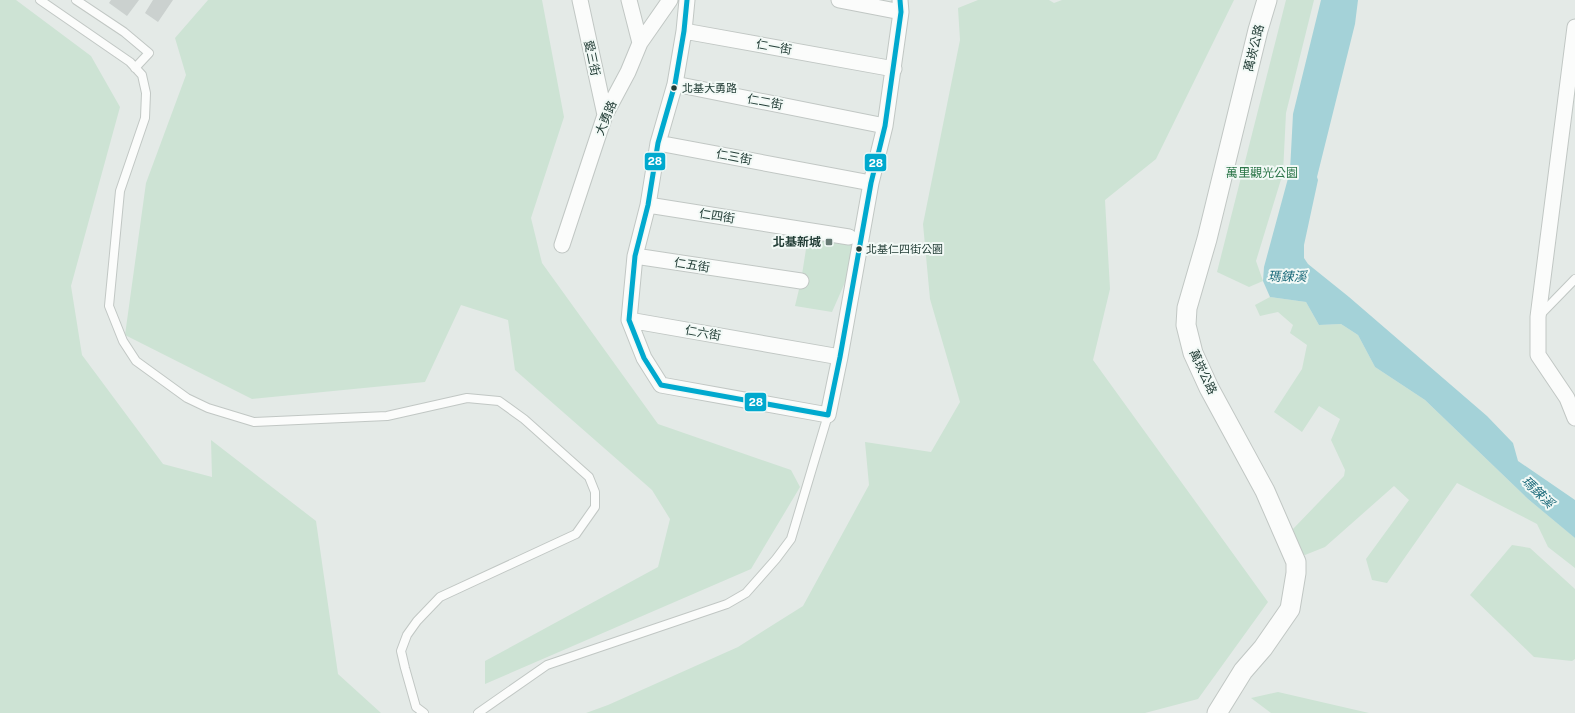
<svg xmlns="http://www.w3.org/2000/svg" width="1575" height="713" font-family="'Public Sans','Noto Sans TC',sans-serif">
<style>
.green{fill:#cde3d4}
.water{fill:#a4d2d8}
.building{fill:#cbd1cf}
.lines{fill:none;stroke-linecap:round;stroke-linejoin:round}
.service-casing{stroke:#c1c7c4;stroke-width:10}
.minor-casing{stroke:#c1c7c4;stroke-width:17}
.tertiary-casing{stroke:#c1c7c4;stroke-width:21}
.service{stroke:#fbfcfb;stroke-width:8}
.minor{stroke:#fbfcfb;stroke-width:15}
.tertiary{stroke:#fbfcfb;stroke-width:19}
.bus-1-casing{stroke:#f2f9f6;stroke-width:8}
.bus-1{stroke:#00a9ce;stroke-width:5}
.bus-dot{fill:#223d36;stroke:#f2f9f6;stroke-width:1.5}
.poi-dot{fill:#667a74;stroke:#f2f9f6;stroke-width:1.5}
.labels{text-anchor:middle;dominant-baseline:central;stroke-width:4;stroke-linejoin:round;paint-order:stroke}
.bus-label{font-size:11px;fill:#223d36;stroke:#f2f9f6;text-anchor:start}
.street-label{font-size:12px;fill:#223d36;stroke:#f2f9f6}
.park-label{font-size:12px;fill:#2b7548;stroke:#f2f9f6}
.poi-label{font-size:12px;font-weight:bold;fill:#223d36;stroke:#f2f9f6;text-anchor:end}
.water-label{font-size:13px;font-style:italic;fill:#1b6a7a;stroke:#f2f9f6}
.line-badge{stroke:#f2f9f6;stroke-width:1.5}
.badge-label{font-size:11px;text-anchor:middle;font-weight:bold;fill:#fff}
</style>
<rect width="100%" height="100%" fill="#e4eae7"/>
<!-- green -->
<path class="green" d="M 0,0 L 16,0 L 91,56 L 120,107 L 71,286 L 82,355 L 163,464 L 212,477 L 211,440 L 316,521 L 338,674 L 381,713 L 0,713 Z
M 208,0 L 542,0 L 564,117 L 531,218 L 542,263 L 658,424 L 791,470 L 800,487 L 751,569 L 485,684 L 485,661 L 658,567 L 670,519 L 652,490 L 515,370 L 508,320 L 461,305 L 425,382 L 252,399 L 125,335 L 146,183 L 186,75 L 175,38 Z
M 978,0 L 1049,0 L 1054,3 L 1062,0 L 1234,0 L 1156,159 L 1105,200 L 1110,289 L 1093,360 L 1268,602 L 1198,699 L 1145,713 L 586,713 L 608,705 L 738,647 L 803,606 L 869,485 L 865,442 L 931,452 L 960,402 L 930,299 L 923,224 L 960,40 L 958,8 Z
M 1286,0 L 1314,0 L 1286,113 L 1283,173 L 1256,261 L 1263,281 L 1249,287 L 1217,272 Z
M 809,230 L 868,230 L 832,312 L 795,306 L 801,281 Z
M 1270,297 L 1306,302 L 1319,325 L 1341,324 L 1358,335 L 1375,367 L 1425,400 L 1528,499 L 1573,536 L 1575,538 L 1575,568 L 1548,547 L 1537,524 L 1457,483 L 1387,583 L 1372,580 L 1366,559 L 1409,500 L 1394,486 L 1325,547 L 1305,555 L 1297,552 L 1293,529 L 1344,476 L 1345,470 L 1331,440 L 1340,419 L 1319,406 L 1302,432 L 1274,412 L 1302,369 L 1307,345 L 1290,333 L 1293,325 L 1278,312 L 1260,316 L 1255,305 Z
M 1512,545 L 1530,548 L 1575,589 L 1575,659 L 1572,661 L 1534,657 L 1470,595 Z
M 1278,692 L 1369,713 L 1271,713 L 1251,698 Z"/>
<!-- water -->
<path class="water" d="M 1321,0 L 1358,0 L 1355,24 L 1317,177 L 1318,180 L 1304,245 L 1304,258 L 1308,264 L 1349,297 L 1487,416 L 1513,443 L 1518,461 L 1575,500 L 1575,538 L 1528,499 L 1425,400 L 1375,367 L 1358,335 L 1341,324 L 1319,325 L 1306,302 L 1270,297 L 1263,281 L 1264,267 L 1290,171 L 1293,114 Z"/>
<!-- building -->
<path class="building" d="M 111,0 L 139,0 L 127,16 L 109,3 Z
M 153,0 L 173,0 L 158,22 L 145,13 Z"/>
<g class="lines">
<defs>
<path id="service" d="M 40,0 L 130,62 L 142,75 L 146,93 L 145,118 L 120,191 L 109,306 L 123,341 L 136,361 L 187,398 L 208,408 L 254,422 L 387,416 L 467,398 L 499,401 L 524,419 L 589,477 L 595,492 L 595,507 L 576,534 L 440,597 L 417,621 L 407,635 L 401,651 L 405,668 L 416,707 L 424,713
M 76,0 L 124,32 L 149,53 L 135,68
M 1540,315 L 1575,279
M 478,713 L 547,665 L 727,604 L 746,593 L 776,559 L 791,539 L 828,415"/>
<path id="minor" d="M 580,0 L 605,115
M 629,0 L 640,43
M 687,0 L 684,31 L 675,84 L 658,143 L 648,205 L 635,256 L 629,320 L 644,358 L 661,385 L 828,415 L 840,357 L 871,183 L 885,126 L 901,12 L 900,0
M 839,0 L 901,12
M 1575,27 L 1538,317 L 1538,355 L 1567,398 L 1575,418
M 684,31 L 894,69
M 675,84 L 885,126
M 658,143 L 871,183
M 648,205 L 849,237
M 562,245 L 605,115 L 628,72 L 640,43 L 670,0
M 635,256 L 801,281
M 629,320 L 840,357"/>
<path id="tertiary" d="M 1217,713 L 1243,671 L 1263,648 L 1290,609 L 1296,573 L 1296,562 L 1265,491 L 1209,388 L 1193,353 L 1186,325 L 1187,308 L 1207,239 L 1258,30 L 1267,0"/>
</defs>
<!-- service casing -->
<use href="#service" class="service-casing"/>
<!-- minor casing -->
<use href="#minor" class="minor-casing"/>
<!-- tertiary casing -->
<use href="#tertiary" class="tertiary-casing"/>
<!-- service -->
<use href="#service" class="service"/>
<!-- minor -->
<use href="#minor" class="minor"/>
<!-- tertiary -->
<use href="#tertiary" class="tertiary"/>
<defs>
<path id="bus-1" d="M 687,0 L 684,31 L 675,84 L 658,143 L 648,205 L 635,256 L 629,320 L 644,358 L 661,385 L 828,415 L 840,357 L 871,183 L 885,126 L 901,12 L 900,0"/>
</defs>
<!-- bus-1 casing -->
<use href="#bus-1" class="bus-1-casing"/>
<!-- bus-1 -->
<use href="#bus-1" class="bus-1"/>
</g>
<!-- markers -->
<g class="bus-dot">
<circle cx="674" cy="88" r="3.5"/>
<circle cx="859" cy="249" r="3.5"/>
</g>
<rect class="poi-dot" x="825" y="238" width="8" height="8" rx="2"/>
<g class="labels">
<!-- bus labels -->
<g class="bus-label">
<text x="682" y="88">北基大勇路</text>
<text x="866" y="249">北基仁四街公園</text>
</g>
<!-- street labels -->
<g class="street-label">
<text transform="translate(774 47) rotate(10)">仁一街</text>
<text transform="translate(1254 48) rotate(-76)">萬崁公路</text>
<text transform="translate(592 58) rotate(78)">愛三街</text>
<text transform="translate(765 102) rotate(11)">仁二街</text>
<text transform="translate(606 118) rotate(-67)">大勇路</text>
<text transform="translate(734 157) rotate(11)">仁三街</text>
<text transform="translate(717 216) rotate(9)">仁四街</text>
<text transform="translate(692 265) rotate(9)">仁五街</text>
<text transform="translate(703 333) rotate(10)">仁六街</text>
<text transform="translate(1203 372) rotate(65)">萬崁公路</text>
</g>
<!-- park labels -->
<g class="park-label">
<text x="1262" y="173">萬里觀光公園</text>
</g>
<!-- poi labels -->
<g class="poi-label">
<text x="821" y="242">北基新城</text>
</g>
<!-- water labels -->
<g class="water-label">
<text x="1287" y="276">瑪鋉溪</text>
<text transform="translate(1538 492) rotate(44)">瑪鋉溪</text>
</g>
</g>
<g class="line-badge">
<rect x="644" y="152" width="22" height="19" rx="4" fill="#00a9ce"/>
<rect x="864" y="153" width="23" height="19" rx="4" fill="#00a9ce"/>
<rect x="744" y="392" width="23" height="20" rx="4" fill="#00a9ce"/>
</g>
<g class="badge-label">
<text x="655" y="165">28</text>
<text x="876" y="167">28</text>
<text x="756" y="406">28</text>
</g>
</svg>
